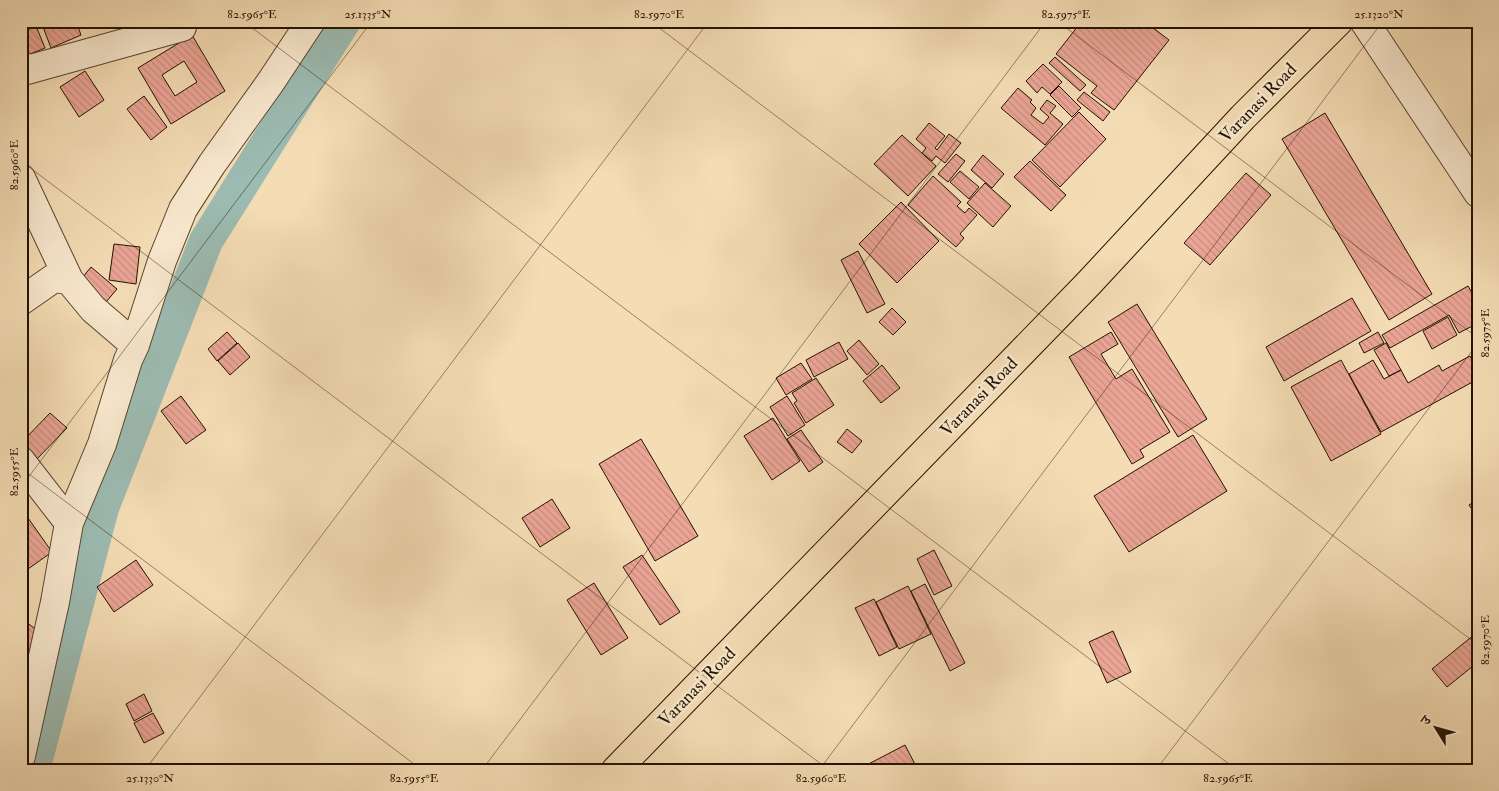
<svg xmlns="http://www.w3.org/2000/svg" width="1499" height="791" font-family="'IM FELL Double Pica','Noto Serif Devanagari',serif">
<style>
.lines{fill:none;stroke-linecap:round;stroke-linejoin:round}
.canal{stroke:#9cbbb2;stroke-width:34}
.building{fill:url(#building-back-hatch);stroke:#241200;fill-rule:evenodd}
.minor-casing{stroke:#58442d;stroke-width:30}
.highway-casing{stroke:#241200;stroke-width:30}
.minor{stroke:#f8e8ce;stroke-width:28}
.highway{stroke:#f4dcb4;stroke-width:28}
.ticks{fill:none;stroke:#241200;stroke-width:1;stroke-opacity:0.45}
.labels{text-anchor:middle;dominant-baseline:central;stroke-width:5;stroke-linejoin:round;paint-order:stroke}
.street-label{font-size:18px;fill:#241200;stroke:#f8e8ce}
.neatline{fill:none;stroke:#241200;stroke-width:2}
.ticks-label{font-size:12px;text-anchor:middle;fill:#241200}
</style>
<defs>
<pattern id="building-back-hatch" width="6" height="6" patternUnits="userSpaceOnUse" patternTransform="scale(1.25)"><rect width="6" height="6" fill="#eba596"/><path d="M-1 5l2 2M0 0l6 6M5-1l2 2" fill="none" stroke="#c98d80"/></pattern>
</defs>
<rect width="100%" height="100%" fill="#f4dcb4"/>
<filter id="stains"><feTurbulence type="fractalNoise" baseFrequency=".004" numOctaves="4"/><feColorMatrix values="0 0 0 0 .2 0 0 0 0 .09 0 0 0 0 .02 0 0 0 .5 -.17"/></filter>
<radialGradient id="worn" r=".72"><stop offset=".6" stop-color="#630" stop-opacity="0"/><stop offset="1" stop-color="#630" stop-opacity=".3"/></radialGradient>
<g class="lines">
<!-- canal -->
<path class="canal" d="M 33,770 L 102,508 L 206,241 L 344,21"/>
</g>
<!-- building -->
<path class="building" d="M 21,21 L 34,21 L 45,48 L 23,57 L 21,52 Z
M 46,21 L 76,21 L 81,35 L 51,48 L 43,27 L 47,25 Z
M 1082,21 L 1144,21 L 1169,40 L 1114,110 L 1091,93 L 1097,86 L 1056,54 Z
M 192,35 L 225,91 L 171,124 L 138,68 ZM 184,61 L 197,82 L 175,96 L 162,75 Z
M 1055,57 L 1086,85 L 1080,91 L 1049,63 Z
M 1043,64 L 1062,82 L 1050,94 L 1042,87 L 1037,93 L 1026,81 Z
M 85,71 L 104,100 L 79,117 L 60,87 Z
M 1059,86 L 1081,108 L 1072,117 L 1050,95 Z
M 1018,88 L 1032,100 L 1030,102 L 1036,108 L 1031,115 L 1043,124 L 1049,117 L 1040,109 L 1047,100 L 1056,106 L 1050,113 L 1063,124 L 1045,145 L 1001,108 Z
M 1084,92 L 1110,112 L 1103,121 L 1077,100 Z
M 144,96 L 167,127 L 151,140 L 127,109 Z
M 1079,112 L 1106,139 L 1060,187 L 1032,160 Z
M 1325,113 L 1432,294 L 1389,320 L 1282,139 Z
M 929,123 L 945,136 L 935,148 L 937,150 L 949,134 L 961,143 L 945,163 L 936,156 L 932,161 L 922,153 L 926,148 L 916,139 Z
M 902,135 L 936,166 L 908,196 L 874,164 Z
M 956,154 L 965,161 L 948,182 L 938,174 Z
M 983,155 L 1004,174 L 992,188 L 971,170 Z
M 1030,161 L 1066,195 L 1051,211 L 1014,177 Z
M 960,171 L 979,187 L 969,199 L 950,182 Z
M 1246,173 L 1271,195 L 1210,265 L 1184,243 Z
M 933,176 L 961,202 L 957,206 L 965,213 L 969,208 L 977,215 L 960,234 L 964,238 L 956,247 L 908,205 Z
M 985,183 L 1011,206 L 993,227 L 967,203 Z
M 901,202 L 939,241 L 897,283 L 859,244 Z
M 114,244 L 140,247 L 136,284 L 109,280 Z
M 858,251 L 885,304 L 867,313 L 841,260 Z
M 91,267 L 117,289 L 101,308 L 82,278 Z
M 1468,286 L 1478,303 L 1478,326 L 1476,324 L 1459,333 L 1449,315 L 1390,348 L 1382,335 Z
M 1352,298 L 1371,331 L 1284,381 L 1266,347 Z
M 1137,304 L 1207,419 L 1178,437 L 1108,322 Z
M 892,308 L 906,322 L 893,335 L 879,322 Z
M 1448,317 L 1457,335 L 1432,349 L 1423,331 Z
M 227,332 L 237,343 L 217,361 L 208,349 Z
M 1111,332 L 1118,344 L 1101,354 L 1116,379 L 1132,369 L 1170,432 L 1140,450 L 1144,457 L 1132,464 L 1069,357 Z
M 1378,332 L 1384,343 L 1364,353 L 1359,343 Z
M 859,340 L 879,364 L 867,375 L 847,351 Z
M 839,342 L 848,359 L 814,377 L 806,360 Z
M 238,343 L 250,357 L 230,375 L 218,361 Z
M 1386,343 L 1401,370 L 1389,376 L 1374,350 Z
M 1470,356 L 1478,371 L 1478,379 L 1381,432 L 1349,374 L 1373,360 L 1384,379 L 1401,370 L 1408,383 L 1439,365 L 1442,371 Z
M 1341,360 L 1381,434 L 1331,461 L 1291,387 Z
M 801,363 L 812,379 L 786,395 L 776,378 Z
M 882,365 L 900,388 L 881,403 L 863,381 Z
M 816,378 L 834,405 L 806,423 L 794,403 L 797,401 L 792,393 Z
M 181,396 L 206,430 L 186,444 L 161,411 Z
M 787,396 L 805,425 L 788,436 L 770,407 Z
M 50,413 L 67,428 L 36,460 L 21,445 L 21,443 Z
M 773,418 L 800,461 L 772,480 L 744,436 Z
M 847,429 L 862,441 L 852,453 L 837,442 Z
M 801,430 L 823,462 L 809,472 L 787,439 Z
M 1193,435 L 1227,491 L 1129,552 L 1094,496 Z
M 641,439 L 698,536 L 655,561 L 599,464 Z
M 552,499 L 570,528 L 540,547 L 522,518 Z
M 1478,499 L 1478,518 L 1469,505 Z
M 21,508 L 52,552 L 21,574 Z
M 934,550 L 952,586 L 934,595 L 917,559 Z
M 642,555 L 680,612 L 660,625 L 623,567 Z
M 136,560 L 153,585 L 114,612 L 97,587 Z
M 594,583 L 628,638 L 601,655 L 567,600 Z
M 925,584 L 965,663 L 950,671 L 911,591 Z
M 908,586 L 931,634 L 899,649 L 876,602 Z
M 874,599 L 897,647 L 879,656 L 855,608 Z
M 21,618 L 43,635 L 21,663 Z
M 1113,631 L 1131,672 L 1107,683 L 1089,642 Z
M 1475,634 L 1478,637 L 1478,662 L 1447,687 L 1432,669 Z
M 144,694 L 152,711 L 134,721 L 126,704 Z
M 153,713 L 164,733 L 144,743 L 134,723 Z
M 905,745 L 918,770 L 857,770 Z"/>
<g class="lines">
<defs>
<path id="minor" d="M 1364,21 L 1478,193
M 21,65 L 27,70 L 182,27 L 179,21
M 21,178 L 69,280
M 21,301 L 54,278 L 69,280 L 93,309 L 135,345
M 21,461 L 69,523
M 21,756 L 55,602 L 69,523 L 102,444 L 128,360 L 135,345 L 162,261 L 183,209 L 212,164 L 270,83 L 311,21"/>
<path id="highway" d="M 616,770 L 1089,283 L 1243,117 L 1339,21"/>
</defs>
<!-- minor casing -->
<use href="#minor" class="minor-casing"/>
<!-- highway casing -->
<use href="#highway" class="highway-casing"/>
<!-- minor -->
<use href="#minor" class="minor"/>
<!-- highway -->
<use href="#highway" class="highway"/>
</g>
<!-- ticks -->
<path class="ticks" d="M 243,21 L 1237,770M 650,21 L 1478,645M 1057,21 L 1478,338M 1464,21 L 1478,31M 21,40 L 36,21M 21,161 L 829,770M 21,468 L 422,770M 21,487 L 372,21M 145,770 L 709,21M 482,770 L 1046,21M 819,770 L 1383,21M 1156,770 L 1478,343"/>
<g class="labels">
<!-- street labels -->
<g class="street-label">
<text transform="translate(1258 103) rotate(-46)">Varanasi Road</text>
<text transform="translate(979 397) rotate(-46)">Varanasi Road</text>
<text transform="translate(697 687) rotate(-46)">Varanasi Road</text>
</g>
</g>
<!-- margin -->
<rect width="1499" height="791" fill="none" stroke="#f4dcb4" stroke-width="55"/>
<!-- north arrow -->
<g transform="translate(1436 728) rotate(307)" stroke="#f8e8ce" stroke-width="4" paint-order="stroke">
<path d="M0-4L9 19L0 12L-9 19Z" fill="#241200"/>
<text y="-8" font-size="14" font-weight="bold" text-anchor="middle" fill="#241200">उ</text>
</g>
<rect x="28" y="28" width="1444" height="736" class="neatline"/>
<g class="ticks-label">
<text x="252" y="18">82.5965°E</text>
<text x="368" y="18">25.1335°N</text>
<text x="659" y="18">82.5970°E</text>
<text x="1066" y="18">82.5975°E</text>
<text x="1379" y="18">25.1320°N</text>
<text transform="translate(14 165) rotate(-90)" y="4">82.5960°E</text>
<text transform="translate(1485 333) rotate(-90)" y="4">82.5975°E</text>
<text transform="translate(14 472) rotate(-90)" y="4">82.5955°E</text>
<text transform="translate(1485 640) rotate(-90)" y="4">82.5970°E</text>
<text x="150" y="782">25.1330°N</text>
<text x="414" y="782">82.5955°E</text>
<text x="821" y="782">82.5960°E</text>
<text x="1228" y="782">82.5965°E</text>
</g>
<rect width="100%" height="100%" filter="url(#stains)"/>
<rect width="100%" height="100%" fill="url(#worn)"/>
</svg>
